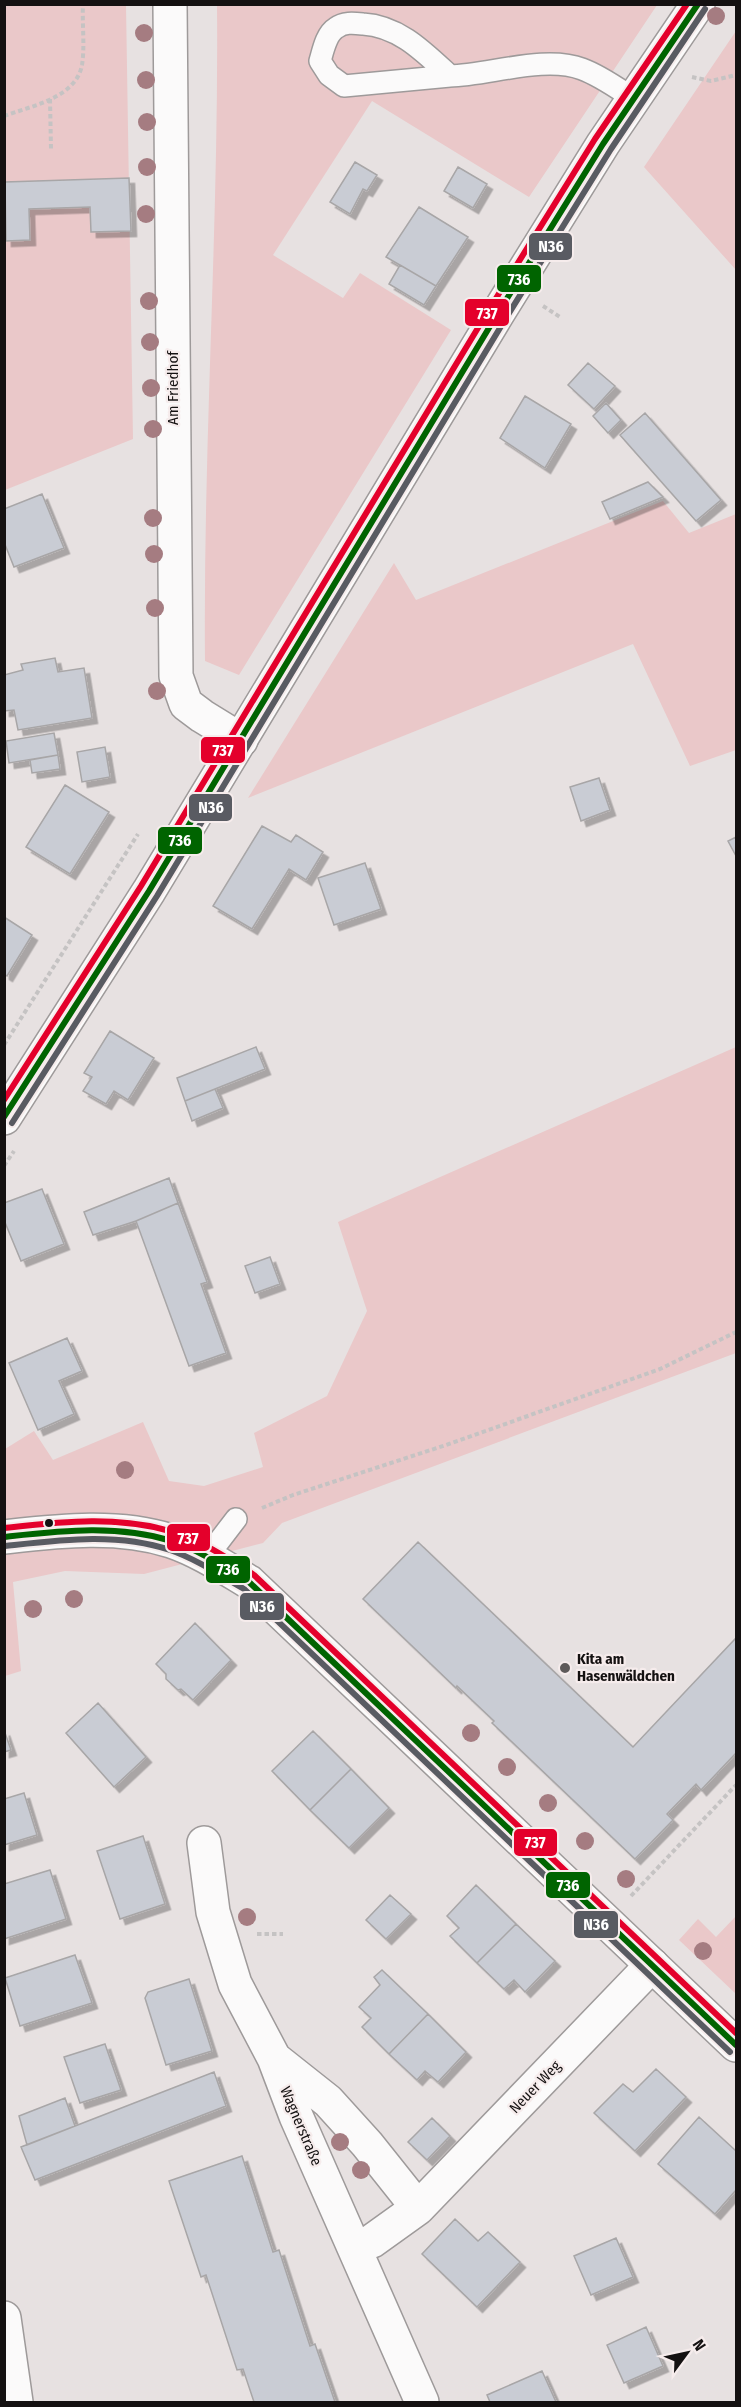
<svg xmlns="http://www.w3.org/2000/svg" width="741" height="2407" font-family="'Fira Sans Condensed',sans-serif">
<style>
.green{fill:#eac8c9}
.building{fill:#c9ccd4;stroke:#a8a6a7;stroke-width:1.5;filter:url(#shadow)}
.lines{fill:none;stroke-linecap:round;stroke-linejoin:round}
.lane-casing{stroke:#9e9a9a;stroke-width:24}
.street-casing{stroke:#9e9a9a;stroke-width:36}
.secondary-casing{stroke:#9e9a9a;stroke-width:36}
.path{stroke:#c5c3c3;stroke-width:4;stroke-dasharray:4.5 3;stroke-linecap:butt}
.lane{stroke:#fbfafa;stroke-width:21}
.street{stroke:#fbfafa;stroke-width:33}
.secondary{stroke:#fbfafa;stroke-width:33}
.bus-1-casing{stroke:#f6ecec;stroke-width:10}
.bus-2-casing{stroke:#f6ecec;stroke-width:10}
.bus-3-casing{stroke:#f6ecec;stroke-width:10}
.bus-1{stroke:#006400;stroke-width:6}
.bus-2{stroke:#595b62;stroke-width:6}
.bus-3{stroke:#e4002b;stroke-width:6}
.tree{fill:#a57c81}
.bus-dot{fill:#141111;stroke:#f6ecec;stroke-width:2}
.poi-dot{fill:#5e5a5a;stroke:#f6ecec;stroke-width:2}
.labels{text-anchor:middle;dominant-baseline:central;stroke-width:4.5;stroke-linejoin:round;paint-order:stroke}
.street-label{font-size:15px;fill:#141111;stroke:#f6ecec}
.poi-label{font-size:15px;font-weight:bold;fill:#141111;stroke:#f6ecec;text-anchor:start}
.line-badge{stroke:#f6ecec;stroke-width:2}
.badge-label{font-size:16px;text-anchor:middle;font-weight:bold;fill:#fff}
</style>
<defs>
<filter id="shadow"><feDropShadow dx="5.5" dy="5.5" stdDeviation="0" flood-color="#0004"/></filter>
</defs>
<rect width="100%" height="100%" fill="#e7e1e1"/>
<!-- green -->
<path class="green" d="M 5,5 L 126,5 L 133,439 L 5,490 Z
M 217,5 L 657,5 L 529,197 L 372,101 L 273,255 L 343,298 L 360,273 L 451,330 L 239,675 L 205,661 C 203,442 219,224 217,5 Z
M 736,31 L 736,270 L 644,167 Z
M 663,501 L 689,533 L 736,514 L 736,750 L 690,766 L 633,644 L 248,798 L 394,563 L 416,600 Z
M 736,1047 L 736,1353 L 282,1523 L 263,1543 L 144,1574 L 65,1571 L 13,1582 L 21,1671 L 5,1676 L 5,1449 L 34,1431 L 53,1460 L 143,1422 L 169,1481 L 204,1486 L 263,1467 L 254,1433 L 327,1396 L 367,1311 L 338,1222 Z
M 736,1916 L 736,1994 L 679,1940 L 698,1919 L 716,1937 Z"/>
<!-- building -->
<path class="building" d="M 355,162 L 377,175 L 367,191 L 363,189 L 350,214 L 330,202 Z
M 458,167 L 487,184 L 473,208 L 444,191 Z
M 129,178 L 131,231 L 91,232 L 90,207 L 29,209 L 30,240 L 6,241 L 5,182 Z
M 419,207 L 468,237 L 436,286 L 386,257 Z
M 400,265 L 436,286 L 424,305 L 389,284 Z
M 588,363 L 615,386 L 594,409 L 568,385 Z
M 525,396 L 571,424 L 545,468 L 500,438 Z
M 606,403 L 621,420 L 608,433 L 593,416 Z
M 645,413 L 721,500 L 696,521 L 620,435 Z
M 648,482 L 663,497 L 610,519 L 602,502 Z
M 42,494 L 64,548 L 14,567 L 4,542 L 4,509 Z
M 55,658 L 58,672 L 84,668 L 92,718 L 18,730 L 14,710 L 4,711 L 4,675 L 23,670 L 21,664 Z
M 54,733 L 58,755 L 9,763 L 6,741 Z
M 105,747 L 110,777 L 82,782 L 77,752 Z
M 58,755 L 60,769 L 32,773 L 30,760 Z
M 599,778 L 610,810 L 581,821 L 570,787 Z
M 65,785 L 109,812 L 70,874 L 26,847 Z
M 262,826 L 291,842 L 296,835 L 323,852 L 306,880 L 289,869 L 252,929 L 213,906 Z
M 736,837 L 736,856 L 728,841 Z
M 365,863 L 381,909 L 334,925 L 318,878 Z
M 4,917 L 32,935 L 7,976 L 4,974 Z
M 110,1031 L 154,1058 L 128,1100 L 114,1091 L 106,1104 L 83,1091 L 92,1077 L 84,1073 Z
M 256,1047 L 265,1069 L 185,1101 L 177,1078 Z
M 215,1089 L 223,1108 L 192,1121 L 185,1101 Z
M 169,1178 L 178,1203 L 136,1221 L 93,1235 L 84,1212 Z
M 42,1189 L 64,1244 L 21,1261 L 4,1220 L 4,1203 Z
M 178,1203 L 207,1282 L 201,1284 L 226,1353 L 189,1366 L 136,1221 Z
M 270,1257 L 280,1284 L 255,1293 L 245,1266 Z
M 67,1338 L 82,1371 L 59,1381 L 74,1414 L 38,1430 L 9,1363 Z
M 418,1542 L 633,1747 L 736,1638 L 736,1753 L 701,1790 L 696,1784 L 667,1814 L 673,1820 L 635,1859 L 492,1723 L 494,1721 L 457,1686 L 456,1688 L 363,1599 Z
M 195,1623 L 231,1660 L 193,1700 L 181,1689 L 178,1690 L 166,1679 L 166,1674 L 156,1664 Z
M 98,1703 L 146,1757 L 114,1787 L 66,1733 Z
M 4,1730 L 11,1750 L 4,1752 Z
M 313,1731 L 351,1769 L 310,1810 L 272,1771 Z
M 351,1769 L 389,1808 L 349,1848 L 310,1810 Z
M 24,1793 L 37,1835 L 4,1845 L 4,1799 Z
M 143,1836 L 165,1904 L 120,1919 L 97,1851 Z
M 50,1870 L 66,1919 L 4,1939 L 4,1884 Z
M 476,1885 L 516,1924 L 477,1963 L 450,1936 L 459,1928 L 447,1916 Z
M 390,1895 L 411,1914 L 386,1939 L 366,1920 Z
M 516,1924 L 555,1961 L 525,1992 L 514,1980 L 504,1989 L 477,1963 Z
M 75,1955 L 92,2003 L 20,2026 L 5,1978 Z
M 382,1970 L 428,2014 L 389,2054 L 362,2027 L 371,2018 L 359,2007 L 380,1985 L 374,1977 Z
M 189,1979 L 212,2051 L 166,2065 L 145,1998 L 148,1992 Z
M 428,2014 L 466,2052 L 438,2082 L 425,2071 L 417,2080 L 389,2054 Z
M 105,2044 L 121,2090 L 80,2103 L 64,2057 Z
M 656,2069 L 686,2097 L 635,2151 L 594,2113 L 623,2084 L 633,2092 Z
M 214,2072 L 226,2106 L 35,2180 L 21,2147 Z
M 65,2098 L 75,2126 L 27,2145 L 19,2116 Z
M 699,2117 L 736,2151 L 736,2190 L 715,2214 L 658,2164 Z
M 432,2118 L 450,2136 L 427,2160 L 408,2142 Z
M 242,2156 L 273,2252 L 279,2250 L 310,2346 L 315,2344 L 335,2402 L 254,2402 L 243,2369 L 237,2370 L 206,2275 L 201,2277 L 169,2181 Z
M 455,2219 L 478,2241 L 488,2232 L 520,2262 L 477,2307 L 422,2254 Z
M 616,2238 L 633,2277 L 591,2295 L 574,2256 Z
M 646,2327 L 663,2366 L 624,2383 L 607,2345 Z
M 542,2371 L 556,2402 L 490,2402 L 487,2395 Z"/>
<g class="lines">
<defs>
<path id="lane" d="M 450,76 L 344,86 L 329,75 L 320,61 C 323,51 326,34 336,28 C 344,22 353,23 363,24 C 399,26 424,52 450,76 C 489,75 545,55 582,69 C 601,76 617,88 634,99
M 207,1557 L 236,1519"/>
<path id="street" d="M 170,4 L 176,676 L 186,704 L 202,716 L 241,740
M 204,1843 L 213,1912 L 235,1984 L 274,2058 L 296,2116 L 422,2402
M 275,2059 L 328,2101 L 367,2144 L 418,2208 L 652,1965
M 356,2248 L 372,2241 L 418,2208
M 4,2318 L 16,2402"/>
<path id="secondary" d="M 4,1118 L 149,891 L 498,313 L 603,144 L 698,4
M 4,1537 C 59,1531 117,1524 171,1541 C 198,1550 224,1567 249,1582 L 736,2045"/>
</defs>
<!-- lane casing -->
<use href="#lane" class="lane-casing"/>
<!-- street casing -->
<use href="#street" class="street-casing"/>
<!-- secondary casing -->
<use href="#secondary" class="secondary-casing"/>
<!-- path -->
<path class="path" d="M 692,77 L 711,81 L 736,75
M 50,99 L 51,149
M 4,116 C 31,106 76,98 82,65 C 85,46 82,24 83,4
M 543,306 L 560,317
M 4,1045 L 138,834
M 4,1166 L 14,1151
M 262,1508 L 293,1495 L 446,1445 L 660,1369 L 736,1332
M 631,1896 L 736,1785
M 257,1934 L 283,1934"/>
<!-- lane -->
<use href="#lane" class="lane"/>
<!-- street -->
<use href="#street" class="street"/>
<!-- secondary -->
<use href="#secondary" class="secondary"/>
<defs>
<path id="bus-1" d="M 4,1117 L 149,891 L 498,313 L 603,144 L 698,4
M 4,1537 C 60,1531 117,1524 171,1541 C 199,1550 224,1567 249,1582 L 736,2045"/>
<path id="bus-2" d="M 12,1123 L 157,896 L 506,318 L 611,149 L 705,9
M 5,1546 C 59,1540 117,1532 170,1550 C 196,1559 220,1575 244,1589 L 730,2052"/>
<path id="bus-3" d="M 4,1100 L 141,886 L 490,308 L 595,139 L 687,4
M 4,1528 C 60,1522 118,1515 173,1532 C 202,1541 229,1559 254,1575 L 736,2033"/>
</defs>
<!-- bus-1 casing -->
<use href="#bus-1" class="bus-1-casing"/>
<!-- bus-2 casing -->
<use href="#bus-2" class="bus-2-casing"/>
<!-- bus-3 casing -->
<use href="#bus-3" class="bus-3-casing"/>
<!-- bus-1 -->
<use href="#bus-1" class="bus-1"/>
<!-- bus-2 -->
<use href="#bus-2" class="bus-2"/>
<!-- bus-3 -->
<use href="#bus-3" class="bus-3"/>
</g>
<!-- trees -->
<g class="tree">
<circle cx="716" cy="16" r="9"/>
<circle cx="144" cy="33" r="9"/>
<circle cx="146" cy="80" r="9"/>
<circle cx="147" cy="122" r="9"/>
<circle cx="147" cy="167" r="9"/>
<circle cx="146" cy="214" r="9"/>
<circle cx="149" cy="301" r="9"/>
<circle cx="150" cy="342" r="9"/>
<circle cx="151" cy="388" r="9"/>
<circle cx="153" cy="429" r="9"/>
<circle cx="153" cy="518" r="9"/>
<circle cx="154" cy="554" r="9"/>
<circle cx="155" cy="608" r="9"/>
<circle cx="157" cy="691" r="9"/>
<circle cx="125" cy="1470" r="9"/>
<circle cx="74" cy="1599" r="9"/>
<circle cx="33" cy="1609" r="9"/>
<circle cx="471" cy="1733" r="9"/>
<circle cx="507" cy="1767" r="9"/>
<circle cx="548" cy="1803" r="9"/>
<circle cx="585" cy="1841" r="9"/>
<circle cx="626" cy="1879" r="9"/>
<circle cx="247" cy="1917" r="9"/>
<circle cx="703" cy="1951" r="9"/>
<circle cx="340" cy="2142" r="9"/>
<circle cx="361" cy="2170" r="9"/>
</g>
<!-- markers -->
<circle class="bus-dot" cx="49" cy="1523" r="5"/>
<circle class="poi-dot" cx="565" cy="1668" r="6"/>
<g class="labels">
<!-- street labels -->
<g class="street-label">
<text transform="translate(173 388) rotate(-90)">Am Friedhof</text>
<text transform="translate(535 2087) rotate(-46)">Neuer Weg</text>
<text transform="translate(301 2126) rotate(67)">Wagnerstraße</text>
</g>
<!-- poi labels -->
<g class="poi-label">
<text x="577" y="1659">Kita am<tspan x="577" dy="17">Hasenwäldchen</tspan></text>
</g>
</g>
<g class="line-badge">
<rect x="528" y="232" width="45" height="29" rx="6" fill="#595b62"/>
<rect x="496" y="264" width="46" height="29" rx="6" fill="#006400"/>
<rect x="464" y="298" width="46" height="29" rx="6" fill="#e4002b"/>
<rect x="200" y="736" width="46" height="28" rx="6" fill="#e4002b"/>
<rect x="188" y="793" width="45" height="29" rx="6" fill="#595b62"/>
<rect x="157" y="826" width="46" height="29" rx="6" fill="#006400"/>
<rect x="166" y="1523" width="45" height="29" rx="6" fill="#e4002b"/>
<rect x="205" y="1555" width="46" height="29" rx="6" fill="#006400"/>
<rect x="239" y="1592" width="46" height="29" rx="6" fill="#595b62"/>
<rect x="513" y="1828" width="45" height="29" rx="6" fill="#e4002b"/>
<rect x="545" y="1871" width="46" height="28" rx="6" fill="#006400"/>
<rect x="573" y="1910" width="46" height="29" rx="6" fill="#595b62"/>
</g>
<g class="badge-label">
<text x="551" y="252">N36</text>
<text x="519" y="285">736</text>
<text x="487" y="319">737</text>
<text x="223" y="756">737</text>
<text x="211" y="813">N36</text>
<text x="180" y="846">736</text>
<text x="188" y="1544">737</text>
<text x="228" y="1575">736</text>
<text x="262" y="1612">N36</text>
<text x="535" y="1848">737</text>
<text x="568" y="1891">736</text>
<text x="596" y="1930">N36</text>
</g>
<!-- border -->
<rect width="741" height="2407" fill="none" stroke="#141111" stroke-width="12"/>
<!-- north arrow -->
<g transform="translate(687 2353) rotate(57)" stroke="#f6ecec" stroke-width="4.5" paint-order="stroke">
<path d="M0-4.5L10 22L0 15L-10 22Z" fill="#141111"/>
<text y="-9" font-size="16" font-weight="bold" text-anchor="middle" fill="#141111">N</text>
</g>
</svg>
